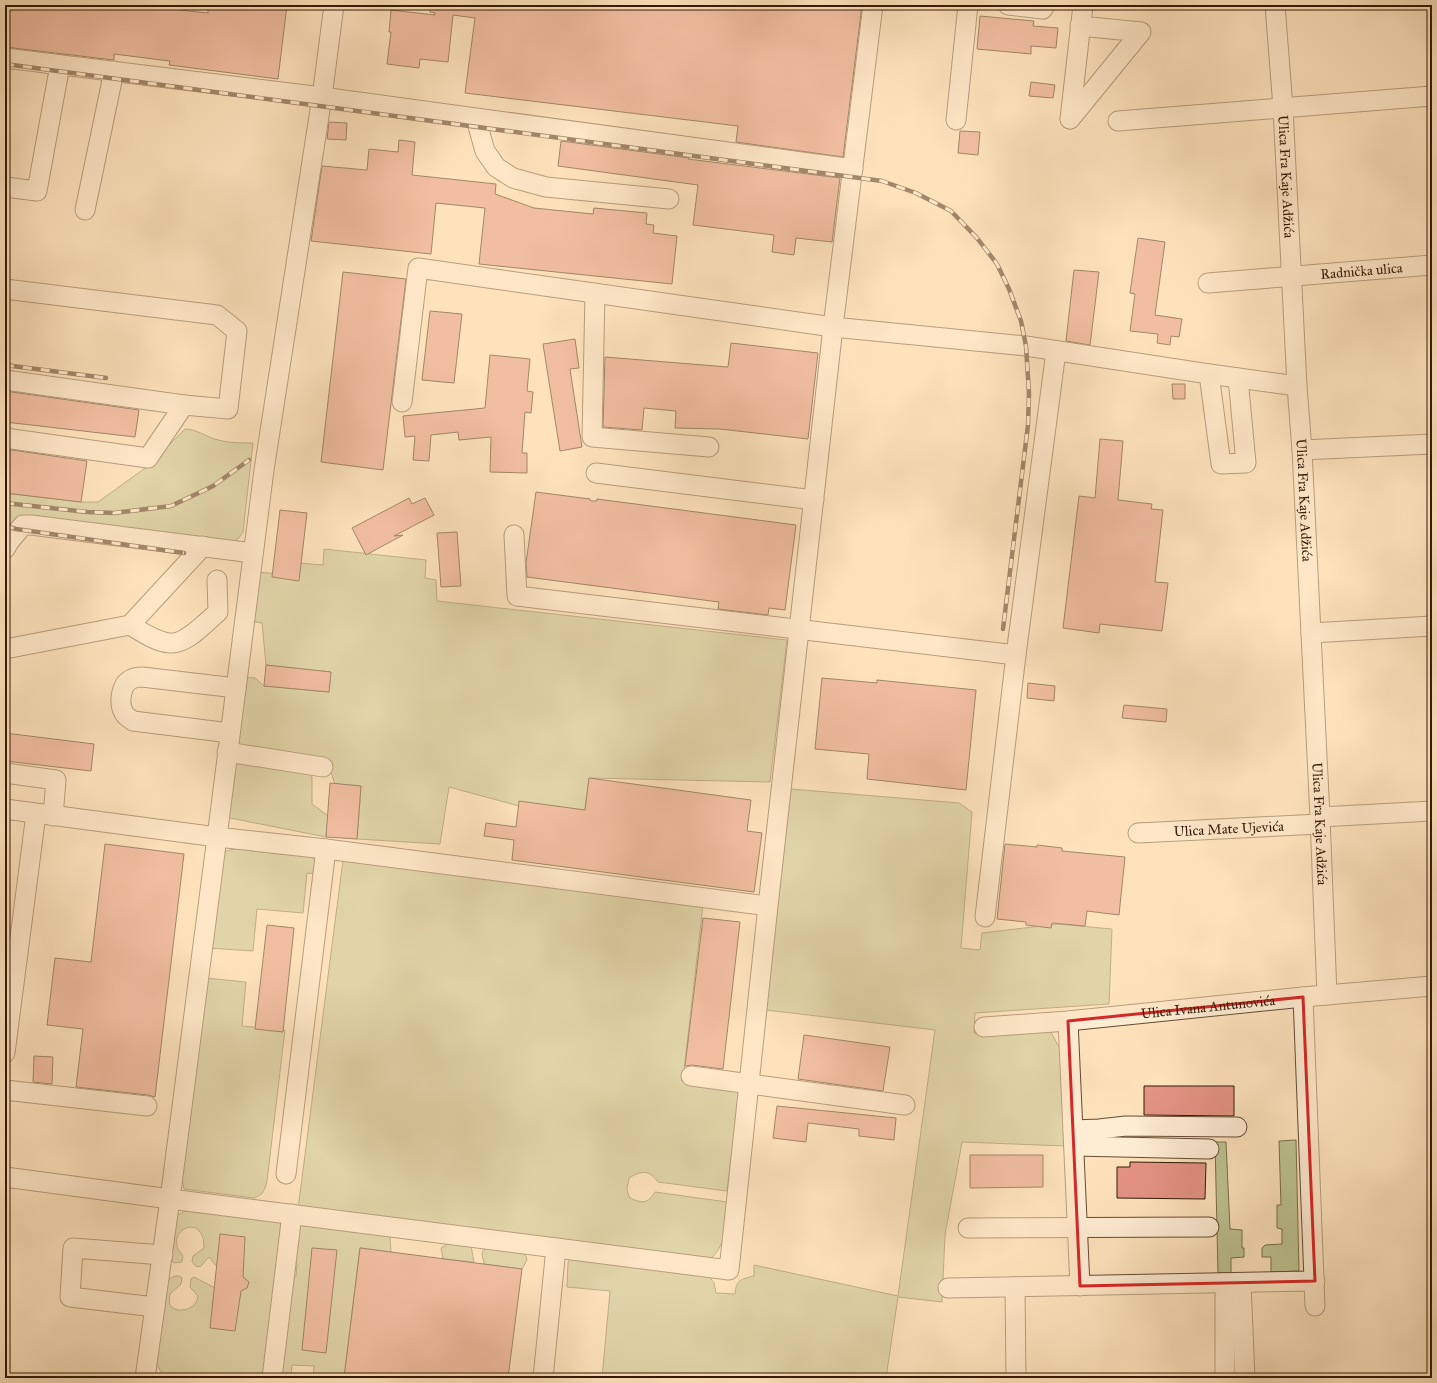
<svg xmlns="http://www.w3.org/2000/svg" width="1437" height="1383" font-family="'IM FELL Great Primer',serif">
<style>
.green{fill:#bec392;stroke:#796e4c}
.building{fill:#e49384;stroke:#341a05}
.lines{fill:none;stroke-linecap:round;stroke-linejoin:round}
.minor-casing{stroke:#664c33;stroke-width:21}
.minor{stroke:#feecd3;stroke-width:19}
.rail-casing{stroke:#341a05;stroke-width:4.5}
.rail{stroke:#feecd3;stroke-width:3;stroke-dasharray:9;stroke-linecap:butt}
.marked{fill:none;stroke:#d62828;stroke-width:3;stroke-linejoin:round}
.labels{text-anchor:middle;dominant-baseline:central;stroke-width:3;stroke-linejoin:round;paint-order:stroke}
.street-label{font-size:14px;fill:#341a05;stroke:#feecd3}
</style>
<rect width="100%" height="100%" fill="#fde2bc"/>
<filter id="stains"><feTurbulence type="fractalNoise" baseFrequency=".005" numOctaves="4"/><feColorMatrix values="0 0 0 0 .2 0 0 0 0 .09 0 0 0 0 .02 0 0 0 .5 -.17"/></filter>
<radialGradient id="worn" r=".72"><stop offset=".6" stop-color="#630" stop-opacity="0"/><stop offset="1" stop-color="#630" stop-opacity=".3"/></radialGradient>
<!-- green -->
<path class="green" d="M 5,202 L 10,203 L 6,269 L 5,269 Z
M 185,429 C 197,429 206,437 218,440 C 230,443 241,443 253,443 L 243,532 L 238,539 L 232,542 L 15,520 L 8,527 L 5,532 L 5,493 L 81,502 L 98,502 L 148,466 Z
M 324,549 L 426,560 L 425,578 L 436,580 L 437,601 L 787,640 L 770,782 L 589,778 L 585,810 L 519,806 L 449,787 L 440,844 L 357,839 L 361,786 L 335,784 L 327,760 L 236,746 L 242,677 L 255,678 L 264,686 L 329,692 L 331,672 L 266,665 L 262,623 L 250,621 L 258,572 L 299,576 L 299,563 L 323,565 Z
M 234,760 L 306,769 L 312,777 L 312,804 L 328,816 L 326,837 L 225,817 Z
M 791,789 L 959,803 L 972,812 L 961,948 L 980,950 L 982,933 L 1058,924 L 1112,929 L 1109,1004 L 975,1013 L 974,1033 L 1046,1030 L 1052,1034 L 1060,1049 L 1065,1146 L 962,1142 L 945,1235 L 942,1302 L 898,1297 L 886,1378 L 602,1378 L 610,1291 L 567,1287 L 568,1263 L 570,1258 L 709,1276 L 714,1283 L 716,1293 L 735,1294 C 736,1280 741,1279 754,1276 L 754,1265 L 898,1296 L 935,1030 L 766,1010 Z
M 235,849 L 311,857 L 315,860 L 317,874 L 307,873 L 303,913 L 257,909 L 253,951 L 208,948 L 218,867 L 226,851 Z
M 343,860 L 703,905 L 683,1079 L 740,1090 L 727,1191 L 658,1182 C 649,1170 642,1170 629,1178 L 627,1189 L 629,1197 C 641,1204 648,1204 655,1192 L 727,1202 C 725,1223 727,1249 707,1261 L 298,1209 Z
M 205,978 L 246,982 L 242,1026 L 285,1030 L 267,1181 C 265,1190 263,1195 254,1198 L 184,1189 L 181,1174 Z
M 1296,1140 L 1299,1271 L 1271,1272 L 1271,1257 L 1262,1257 L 1262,1248 L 1265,1245 L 1282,1244 L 1282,1229 L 1277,1228 L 1277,1205 L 1281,1205 L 1279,1141 Z
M 1215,1142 L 1226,1142 L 1230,1229 L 1242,1230 L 1242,1248 L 1244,1248 L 1244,1257 L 1231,1258 L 1231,1273 L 1218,1273 Z
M 187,1210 L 282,1221 L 266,1378 L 173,1378 C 162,1376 160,1371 156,1362 L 166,1281 C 171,1278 177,1273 182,1278 L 181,1284 L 170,1294 C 170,1297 168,1303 171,1306 C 177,1314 197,1310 198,1296 L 190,1287 L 191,1279 L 194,1277 L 215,1288 L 217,1267 L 209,1257 L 201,1266 L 197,1267 L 192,1262 L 193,1256 L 204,1248 C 205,1214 169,1227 178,1249 C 179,1251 182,1254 183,1256 L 182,1262 L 174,1263 L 171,1260 L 173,1222 L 178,1215 Z
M 303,1223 L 386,1234 L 390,1237 L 391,1252 L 360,1248 L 344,1378 L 313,1378 L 314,1366 L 292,1365 L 291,1378 L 277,1378 L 288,1281 L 296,1276 L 297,1264 L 294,1261 L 298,1225 Z
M 451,1242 L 471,1246 L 474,1262 L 443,1259 L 441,1248 Z
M 489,1248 L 523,1253 L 526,1256 L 527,1260 L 522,1269 L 484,1264 L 482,1254 L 483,1250 Z"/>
<!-- building -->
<path class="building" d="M 5,5 L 162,5 L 161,8 L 208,13 L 208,5 L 287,5 L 278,79 L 169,65 L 170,61 L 114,54 L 114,60 L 5,47 Z
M 430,5 L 862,5 L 843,157 L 736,142 L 738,126 L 465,93 L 475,18 L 453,15 L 448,62 L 420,59 L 419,68 L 387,64 L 391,32 L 389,32 L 391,10 L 435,15 L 435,13 L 430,12 Z
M 980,16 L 1034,21 L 1033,26 L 1058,28 L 1056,48 L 1031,46 L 1031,54 L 977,49 Z
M 1031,82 L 1055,85 L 1053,98 L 1029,96 Z
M 329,122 L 347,123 L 346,140 L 327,139 Z
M 960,131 L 980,132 L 978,155 L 958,153 Z
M 399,140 L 415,142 L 412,175 L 496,184 L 495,194 L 534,208 L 593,214 L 594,208 L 647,213 L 646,224 L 654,225 L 653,233 L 677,236 L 672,284 L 479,264 L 485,208 L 436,203 L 431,254 L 311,241 L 322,166 L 367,170 L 369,149 L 398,152 Z
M 561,141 L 689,158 L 688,159 L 840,178 L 832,242 L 796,238 L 794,255 L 772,252 L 774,235 L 693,225 L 698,185 L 558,166 Z
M 1138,238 L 1165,242 L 1155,315 L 1182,319 L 1179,337 L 1171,336 L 1170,345 L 1157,343 L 1158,334 L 1130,331 L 1135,294 L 1130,293 Z
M 1074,270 L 1099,272 L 1090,345 L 1066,341 Z
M 343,272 L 406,279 L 383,470 L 321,462 Z
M 430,311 L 462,314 L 454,383 L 422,380 Z
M 575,339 L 579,368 L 570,369 L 582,447 L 560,451 L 543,344 Z
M 731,343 L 818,353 L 808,439 L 720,429 L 675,428 L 676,411 L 644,408 L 642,430 L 603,427 L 605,357 L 728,367 Z
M 490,355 L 530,359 L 527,391 L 533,392 L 531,413 L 525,412 L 522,453 L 527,453 L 527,473 L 490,472 L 491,437 L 459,440 L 458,432 L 431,435 L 429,461 L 413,460 L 415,436 L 405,437 L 403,416 L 485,408 Z
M 1172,384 L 1185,384 L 1185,399 L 1173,399 Z
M 5,391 L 139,410 L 135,437 L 5,422 Z
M 1100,439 L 1123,441 L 1118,500 L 1152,504 L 1151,509 L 1163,510 L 1155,582 L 1168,583 L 1162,631 L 1100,624 L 1099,633 L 1063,628 L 1079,496 L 1095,498 Z
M 5,449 L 87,461 L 81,502 L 5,493 Z
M 536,492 L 590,499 L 591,501 L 597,501 L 597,499 L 796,525 L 785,610 L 769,608 L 768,615 L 718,609 L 719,602 L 527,577 L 526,563 Z
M 409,498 L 412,504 L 425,498 L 434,515 L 394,536 L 403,535 L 366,555 L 352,528 Z
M 280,510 L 307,513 L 299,581 L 272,577 Z
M 457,532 L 461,586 L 441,587 L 437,533 Z
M 266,665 L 331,672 L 329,692 L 264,686 Z
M 822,678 L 877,683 L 877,680 L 976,690 L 966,790 L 867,779 L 869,754 L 815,749 Z
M 1028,683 L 1055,686 L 1054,701 L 1027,698 Z
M 1124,705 L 1167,709 L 1166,722 L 1122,718 Z
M 5,733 L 94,744 L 91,771 L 5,761 Z
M 589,778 L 751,800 L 747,831 L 762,833 L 754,892 L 512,860 L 514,840 L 484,836 L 486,823 L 516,827 L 519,801 L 585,810 Z
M 330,783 L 361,786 L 357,839 L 326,837 Z
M 105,844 L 184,854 L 155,1097 L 148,1095 L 76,1087 L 83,1029 L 47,1025 L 55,958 L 91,962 Z
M 1005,844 L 1037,847 L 1037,845 L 1062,848 L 1062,851 L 1125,857 L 1119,915 L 1087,911 L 1085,926 L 1052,923 L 1051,928 L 1026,925 L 1026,922 L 997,919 Z
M 703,918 L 740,922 L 723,1069 L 692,1065 L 685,1066 Z
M 267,925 L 294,928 L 283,1032 L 255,1029 Z
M 804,1035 L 890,1047 L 883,1091 L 798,1079 Z
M 34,1056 L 53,1057 L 52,1084 L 33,1082 Z
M 1144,1086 L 1234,1086 L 1234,1116 L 1144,1115 Z
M 777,1106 L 896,1118 L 894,1140 L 859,1136 L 859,1129 L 808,1123 L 806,1142 L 773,1138 Z
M 970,1155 L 1043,1155 L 1043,1187 L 970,1188 Z
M 1130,1162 L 1206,1163 L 1205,1199 L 1117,1198 L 1117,1167 L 1130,1167 Z
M 220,1234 L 245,1237 L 243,1277 L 249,1282 L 247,1288 L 241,1291 L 235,1331 L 210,1328 Z
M 312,1248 L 337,1250 L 326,1353 L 302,1350 Z
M 360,1248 L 522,1269 L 508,1378 L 344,1378 Z"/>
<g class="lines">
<defs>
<g id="minor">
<path d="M 1008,5 L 1043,9 L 1044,5"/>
<path id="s1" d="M 1275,5 L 1283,108 L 1297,386 L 1302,450 L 1320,817 L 1327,995"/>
<path d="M 5,58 L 322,97 L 853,169"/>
<path d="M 476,119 L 485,151 L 496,167 L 513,178 L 546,187 L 669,199"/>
<path d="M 1070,119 L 1141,32 L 1080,26"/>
<path d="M 1070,119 L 1083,5"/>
<path d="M 956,120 L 968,5"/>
<path d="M 1118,121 L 1432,96"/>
<path d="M 5,187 L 37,191 L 60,65"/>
<path d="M 85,210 L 114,71"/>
<path id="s2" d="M 1208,283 L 1432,265"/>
<path d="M 5,289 L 217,315 L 237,331 L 228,409 L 184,405"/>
<path d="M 595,293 L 592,437 L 709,447"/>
<path d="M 1209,374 L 1221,464 L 1246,463 L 1238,378"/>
<path d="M 5,380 L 184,405 L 148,458 L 5,438"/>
<path d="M 402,402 L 418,268 L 833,327 L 1026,346 L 1209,374 L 1297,386"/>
<path d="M 1302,450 L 1432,444"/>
<path d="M 596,473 L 814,500"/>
<path d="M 514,535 L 517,596 L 1016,655"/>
<path d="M 5,549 L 9,542 L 23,525 L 31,525 L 253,553"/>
<path d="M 130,625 C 142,632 156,642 170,643 C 186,645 206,622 218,612 L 217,580"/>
<path d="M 1311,633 L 1432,626"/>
<path d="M 5,649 L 130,625 L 203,546"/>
<path d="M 230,733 L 133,721 C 130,719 125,716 124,713 C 118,703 121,683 132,679 C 135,677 139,677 142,677 L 236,688"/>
<path d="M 227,752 L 323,767"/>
<path d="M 5,773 L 56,780 L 53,816"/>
<path d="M 5,809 L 217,837 L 264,470 L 322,97 L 334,5"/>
<path d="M 1320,817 L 1432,811"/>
<path id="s3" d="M 1138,833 L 1320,824"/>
<path d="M 768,906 L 326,849 L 217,837 L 170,1199 L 729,1270 L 768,906 L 833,327 L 873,5"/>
<path d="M 985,917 L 1016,655 L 1056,351"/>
<path d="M 1303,997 L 1315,1306"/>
<path d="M 1068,1021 L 1080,1286"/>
<path id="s4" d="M 984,1027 L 1068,1021 L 1303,997 L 1432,986"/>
<path d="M 5,1053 L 36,814"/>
<path d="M 691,1076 L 905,1105"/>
<path d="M 5,1090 L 147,1106"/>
<path d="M 1073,1130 L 1099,1129 L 1126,1126 L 1237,1127"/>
<path d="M 1074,1146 L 1209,1149"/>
<path d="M 286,1174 L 326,849"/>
<path d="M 5,1177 L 170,1199 L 145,1378"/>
<path d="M 968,1228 L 1209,1227"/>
<path d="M 1241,1283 L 1245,1378"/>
<path d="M 1015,1287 L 1016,1378"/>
<path d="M 948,1288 L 1315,1281"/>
<path d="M 155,1307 L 70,1297 L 73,1248 L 163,1255"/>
<path d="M 272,1378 L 292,1214"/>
<path d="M 543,1378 L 556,1248"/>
<path d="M 1225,1378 L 1225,1283"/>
</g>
</defs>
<!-- minor casing -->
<use href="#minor" class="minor-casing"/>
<!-- minor -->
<use href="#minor" class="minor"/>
<defs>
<path id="rail" d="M 5,64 L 882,181 L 916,193 L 951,211 L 977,238 L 997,264 L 1009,289 L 1021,321 L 1026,346 L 1029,393 L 1028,425 L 1003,629
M 5,365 L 106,378
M 5,503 L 87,512 L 114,513 L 171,506 L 213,486 L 249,460
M 5,526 L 16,529 L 184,553"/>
</defs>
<!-- rail casing -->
<use href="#rail" class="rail-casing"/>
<!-- rail -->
<use href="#rail" class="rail"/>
</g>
<!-- marked area -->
<path d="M0 0H1437V1383H0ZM 1303,997 L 1315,1281 L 1080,1286 L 1068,1021 Z" fill="#fde2bc" fill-opacity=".55" fill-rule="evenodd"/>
<path class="marked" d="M 1303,997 L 1315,1281 L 1080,1286 L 1068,1021 Z"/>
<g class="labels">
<!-- street labels -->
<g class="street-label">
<text stroke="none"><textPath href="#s1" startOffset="172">Ulica Fra Kaje Adžića</textPath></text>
<text stroke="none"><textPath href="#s2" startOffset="154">Radnička ulica</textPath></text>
<text stroke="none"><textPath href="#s1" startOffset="496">Ulica Fra Kaje Adžića</textPath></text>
<text stroke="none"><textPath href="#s1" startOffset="820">Ulica Fra Kaje Adžića</textPath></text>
<text stroke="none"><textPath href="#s3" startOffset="91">Ulica Mate Ujevića</textPath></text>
<text stroke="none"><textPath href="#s4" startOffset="225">Ulica Ivana Antunovića</textPath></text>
</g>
</g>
<!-- margin -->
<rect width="1437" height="1383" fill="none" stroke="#fde2bc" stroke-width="20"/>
<rect x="6" y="6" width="1425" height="1371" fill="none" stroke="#341a05" stroke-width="2"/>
<rect x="10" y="10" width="1417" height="1363" fill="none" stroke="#341a05"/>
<rect width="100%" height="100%" filter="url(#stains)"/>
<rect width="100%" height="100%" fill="url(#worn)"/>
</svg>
